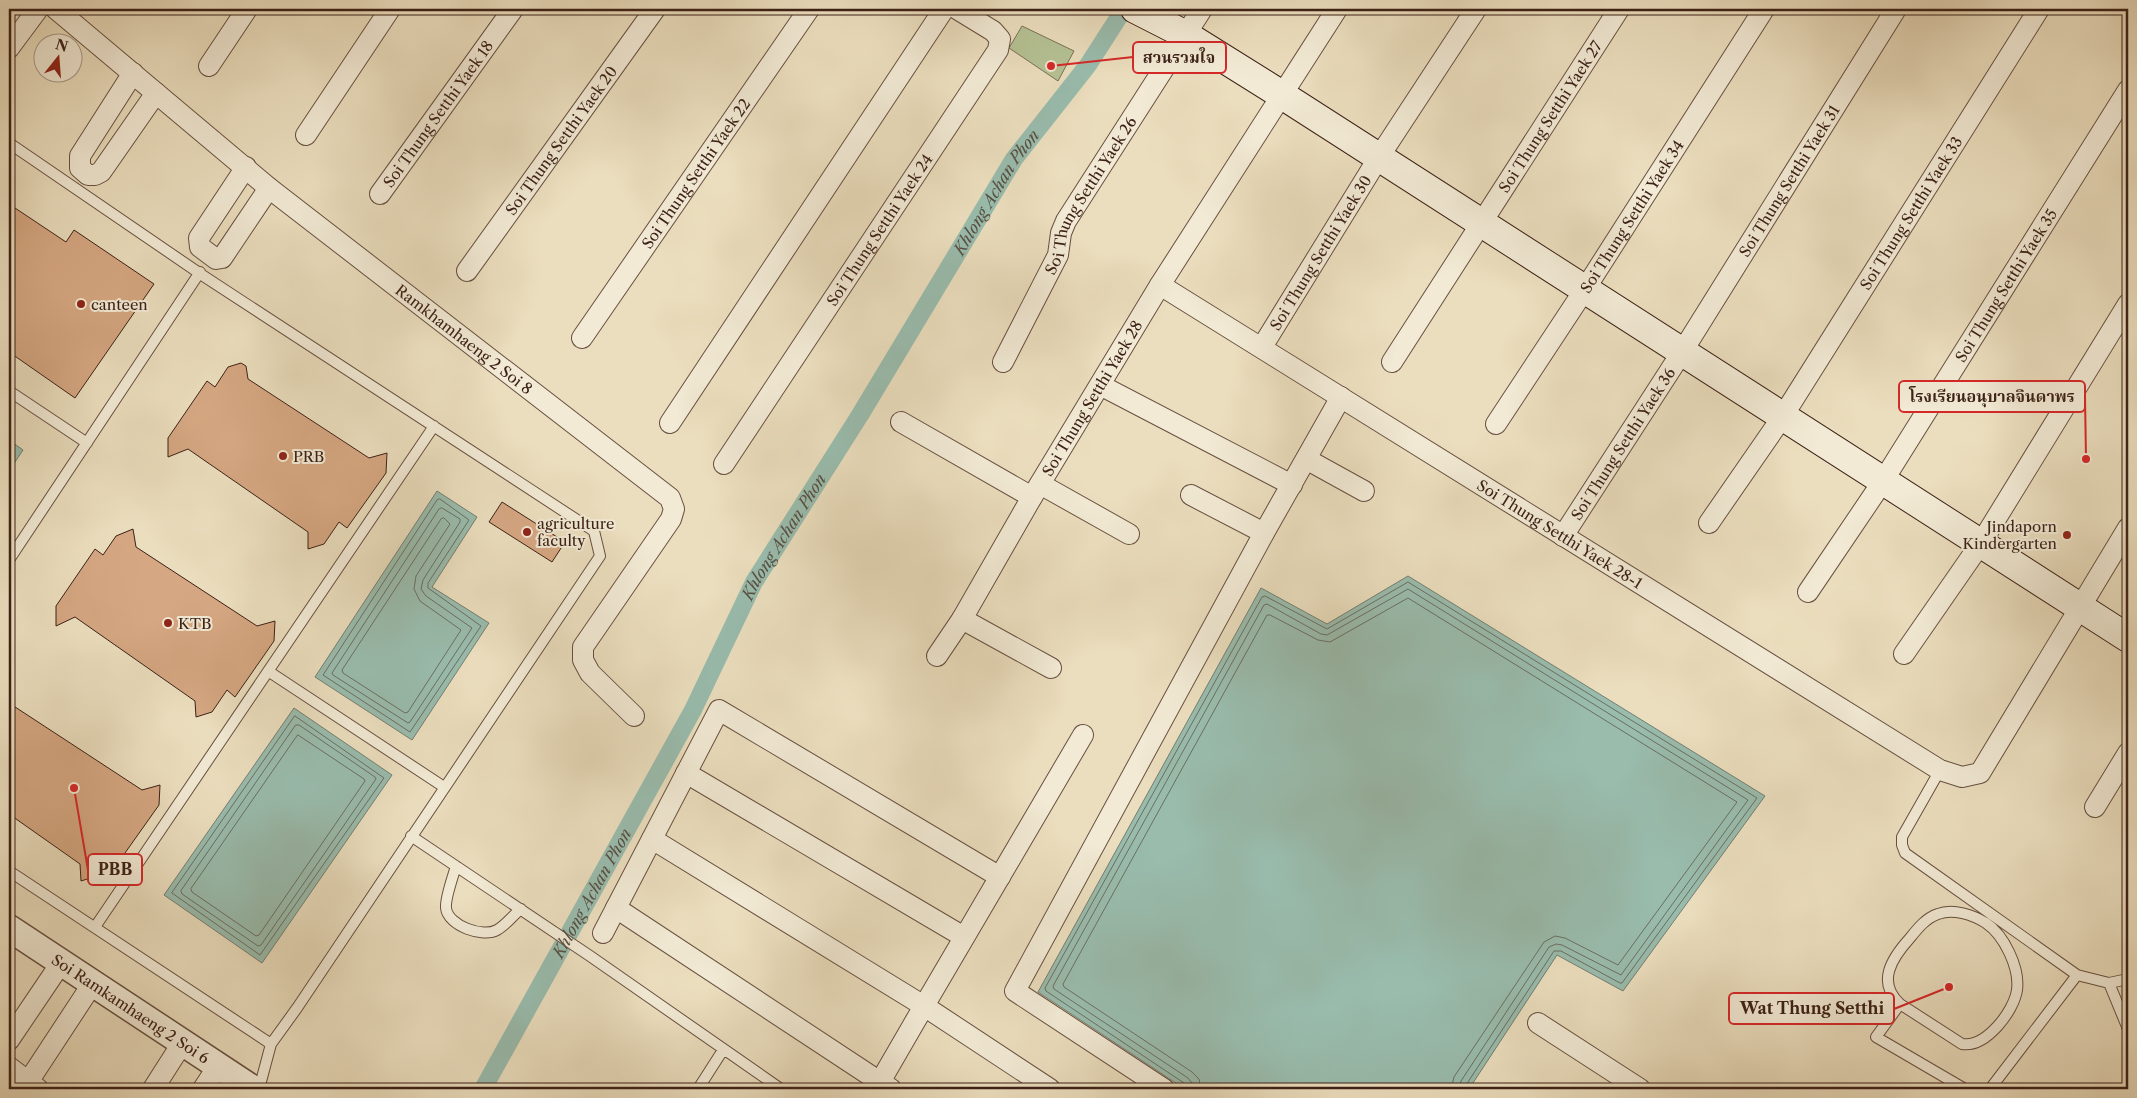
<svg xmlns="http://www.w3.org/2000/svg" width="2137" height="1098" font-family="'Libre Caslon Text','Noto Serif Thai',serif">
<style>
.green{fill:#b5c294;stroke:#787256}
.water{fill:#99bcad;stroke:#747e71}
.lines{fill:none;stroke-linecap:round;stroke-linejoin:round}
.shore{stroke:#6a6e62;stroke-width:1}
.canal{stroke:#99bcad;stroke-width:18}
.building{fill:#d5a782;stroke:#3c2117}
.service-casing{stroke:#685041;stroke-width:12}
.minor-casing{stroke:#685041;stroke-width:22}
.tertiary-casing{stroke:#685041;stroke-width:29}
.secondary-casing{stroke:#3c2117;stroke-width:30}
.service{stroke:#f2ead5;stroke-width:10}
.minor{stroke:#f2ead5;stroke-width:20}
.tertiary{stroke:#f2ead5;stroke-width:26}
.secondary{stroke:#f2ead5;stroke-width:28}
.poi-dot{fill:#8f2418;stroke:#f2ead5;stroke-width:2}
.labels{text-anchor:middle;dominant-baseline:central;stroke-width:4;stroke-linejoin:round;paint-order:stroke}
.street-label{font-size:15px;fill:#3c2117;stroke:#f2ead5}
.poi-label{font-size:15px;fill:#3c2117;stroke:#f2ead5;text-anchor:start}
.water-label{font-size:16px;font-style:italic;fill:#585044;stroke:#f2ead5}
.leader{fill:none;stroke:#d62828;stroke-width:2}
.callout-dot{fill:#d62828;stroke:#f2ead5;stroke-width:2}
.callout{fill:#f2ead5;stroke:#d62828;stroke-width:2}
.callout-label{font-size:16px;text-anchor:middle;font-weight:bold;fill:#3c2117}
</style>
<rect width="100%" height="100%" fill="#ebdebe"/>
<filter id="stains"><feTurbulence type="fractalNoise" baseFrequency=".004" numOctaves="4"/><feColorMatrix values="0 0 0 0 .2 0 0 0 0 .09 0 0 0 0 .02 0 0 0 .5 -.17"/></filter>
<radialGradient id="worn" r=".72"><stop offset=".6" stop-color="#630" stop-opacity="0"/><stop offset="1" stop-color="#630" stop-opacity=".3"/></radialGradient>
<!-- green -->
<path class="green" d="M 1022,26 L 1074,51 L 1058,81 L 1009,48 Z"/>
<!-- water -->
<path class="water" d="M 9,440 L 23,450 L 9,471 Z
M 437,491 L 477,517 L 432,587 L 489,623 L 412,740 L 315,677 Z
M 1408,576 L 1765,796 L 1623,991 L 1557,955 L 1469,1089 L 1185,1089 L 1038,992 L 1261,588 L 1327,624 Z
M 294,708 L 392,775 L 262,963 L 164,895 Z"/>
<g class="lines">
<!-- shore -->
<path class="shore" d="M 440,499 L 469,520 L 428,583 L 428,588 L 481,626 L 410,732 L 323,675 L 437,500 Z
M 442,508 L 460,519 L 460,522 L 423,580 L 421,589 L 426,596 L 472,628 L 410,722 L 408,723 L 333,675 L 332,673 L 439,509 Z
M 444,518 L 450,524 L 416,576 L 414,589 L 420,601 L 461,630 L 408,712 L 405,713 L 343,673 L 342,670 L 441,519 Z
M 295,716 L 384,778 L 260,955 L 172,893 Z
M 296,725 L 299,725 L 375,777 L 376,779 L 261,945 L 258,946 L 182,894 L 181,891 Z
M 298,735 L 364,779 L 365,781 L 259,935 L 256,936 L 192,892 L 191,889 Z
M 1187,1089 L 1184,1083 L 1046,991 L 1045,988 L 1262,597 L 1265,596 L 1327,629 L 1408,582 L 1757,798 L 1622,983 L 1620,983 L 1561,951 L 1554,951 L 1466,1085 L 1465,1089
M 1193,1089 L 1192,1083 L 1188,1078 L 1054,989 L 1053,986 L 1264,605 L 1267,604 L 1321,634 L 1327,635 L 1408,589 L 1748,800 L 1621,975 L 1562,945 L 1556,944 L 1549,947 L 1461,1081 L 1459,1089
M 1201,1089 L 1199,1079 L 1192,1072 L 1064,987 L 1063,984 L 1267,615 L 1270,615 L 1318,640 L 1330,642 L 1408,598 L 1737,802 L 1618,965 L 1565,938 L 1555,936 L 1544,942 L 1454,1077 L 1451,1089"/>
<!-- canal -->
<path class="canal" id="s1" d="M 483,1089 L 693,710 L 754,582 L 860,415 L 1014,159 L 1088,65 L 1124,9"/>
</g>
<!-- building -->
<path class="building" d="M 9,204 L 66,242 L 74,230 L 154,284 L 75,398 L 9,352 Z
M 241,363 L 246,366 L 248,379 L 369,458 L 387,453 L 386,473 L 347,528 L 339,522 L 324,544 L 308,549 L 308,532 L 188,449 L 168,457 L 168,438 L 207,381 L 215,387 L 228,367 Z
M 502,502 L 565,542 L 552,562 L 489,522 Z
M 133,529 L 136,547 L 257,626 L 275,621 L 274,641 L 235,697 L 227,690 L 212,712 L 196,717 L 195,701 L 75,617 L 56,626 L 56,606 L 95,549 L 103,555 L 116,536 Z
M 9,703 L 142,790 L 160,785 L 159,805 L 120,860 L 112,854 L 97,876 L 81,881 L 80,864 L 9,814 Z"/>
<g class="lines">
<defs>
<path id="service" d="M 9,143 L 205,277 L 594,531 L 600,556 L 297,1008 L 271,1044 L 259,1089
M 9,391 L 87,443
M 9,560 L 200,272
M 268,671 L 444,787
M 1940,770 L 1902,837 L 1902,845 L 1905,853 L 2077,975 L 2109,983 L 2128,979
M 411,836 L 590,956 L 781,1089
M 456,866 C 453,877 445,898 446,908 C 448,926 483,938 497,930 C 506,925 513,915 521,909
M 9,871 L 271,1044
M 95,927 L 434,426
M 2109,983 L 2128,1029
M 1900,1004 C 1876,982 1892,958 1910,938 C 1918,928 1926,918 1938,914 C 1953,908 1973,915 1986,923 C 2004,935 2020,968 2017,990 C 2014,1011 1986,1048 1962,1044 L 1900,1004 L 1876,1037 L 1965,1089
M 698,1089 L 723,1050
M 1990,1089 L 2077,975"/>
<g id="minor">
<path id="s2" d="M 56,9 L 269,188 L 670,498 L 674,509 L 671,519 L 583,647 L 583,660 L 590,673 L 634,716"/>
<path d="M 9,48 L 38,9"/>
<path d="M 209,66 L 247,9"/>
<path d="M 133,73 L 80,156 L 80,168 L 88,175 L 95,175 L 101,172 L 156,93"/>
<path d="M 306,135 L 390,9"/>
<path d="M 246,167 L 199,238 L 200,247 L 216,259 L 222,258 L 269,188"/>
<path id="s3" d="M 380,194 L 513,9"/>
<path id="s4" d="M 467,271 L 655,9"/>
<path id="s5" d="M 1160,285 L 1940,770 L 1962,777 L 1980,773 L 2128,528"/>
<path id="s6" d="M 582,338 L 809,9"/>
<path id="s7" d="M 1262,347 L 1379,157 L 1476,9"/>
<path id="s8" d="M 1003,362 L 1058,255 L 1061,233 L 1066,221 L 1202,9"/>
<path id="s9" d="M 1392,362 L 1619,9"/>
<path d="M 1100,385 L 1292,485"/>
<path d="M 901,422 L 1032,497"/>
<path d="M 670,423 L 944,9"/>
<path id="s10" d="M 1496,424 L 1585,289 L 1764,9"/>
<path d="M 1306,459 L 1364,491"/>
<path id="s11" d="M 724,464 L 998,50 L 1000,39 L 993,31 L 957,9"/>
<path d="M 1040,484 L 1129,534"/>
<path d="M 1191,495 L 1264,533"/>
<path id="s12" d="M 1709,523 L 1783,416 L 2039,9"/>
<path id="s13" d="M 1563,536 L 1682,352 L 1896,9"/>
<path id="s14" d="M 1808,592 L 1883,481 L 2128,90"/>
<path d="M 1904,654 L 1981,543 L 2128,304"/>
<path d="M 937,656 L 962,619"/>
<path id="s15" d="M 1051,668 L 962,619 L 1032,497 L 1160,285 L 1337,9"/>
<path d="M 686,773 L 964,937"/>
<path d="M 2095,807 L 2128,753"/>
<path d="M 652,839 L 924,1006 L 1083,735"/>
<path d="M 616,908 L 880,1082"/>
<path d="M 603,933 L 719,710 L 1000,877"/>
<path d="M 1538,1023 L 1640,1089"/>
<path d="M 9,1040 L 61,963"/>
<path d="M 9,1067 L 38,1089"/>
<path d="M 28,1082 L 93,983"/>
<path d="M 153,1089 L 183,1042"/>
<path d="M 203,1089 L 218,1066"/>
<path d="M 891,1089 L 880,1082 L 924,1006 L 1050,1089"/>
<path d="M 1164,1089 L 1015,991 L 1264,533 L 1341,397"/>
</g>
<g id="tertiary">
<path id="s16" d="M 9,928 L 253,1089"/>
</g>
<path id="secondary" d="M 1135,9 L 1186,35 L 1282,95 L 2128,638"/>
</defs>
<!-- service casing -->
<use href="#service" class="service-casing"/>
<!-- minor casing -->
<use href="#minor" class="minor-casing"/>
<!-- tertiary casing -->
<use href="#tertiary" class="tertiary-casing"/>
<!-- secondary casing -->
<use href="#secondary" class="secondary-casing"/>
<!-- service -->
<use href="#service" class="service"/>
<!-- minor -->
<use href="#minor" class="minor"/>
<!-- tertiary -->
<use href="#tertiary" class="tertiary"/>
<!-- secondary -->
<use href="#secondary" class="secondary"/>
</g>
<!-- markers -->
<g class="poi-dot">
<circle cx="81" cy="304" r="5"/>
<circle cx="283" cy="456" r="5"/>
<circle cx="527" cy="532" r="5"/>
<circle cx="2067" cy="535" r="5"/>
<circle cx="168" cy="623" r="5"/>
</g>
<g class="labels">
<!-- street labels -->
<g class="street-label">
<text stroke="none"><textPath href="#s3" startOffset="99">Soi Thung Setthi Yaek 18</textPath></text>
<text stroke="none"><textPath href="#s9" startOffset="292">Soi Thung Setthi Yaek 27</textPath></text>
<text stroke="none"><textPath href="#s4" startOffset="161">Soi Thung Setthi Yaek 20</textPath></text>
<text stroke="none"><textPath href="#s6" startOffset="200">Soi Thung Setthi Yaek 22</textPath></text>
<text stroke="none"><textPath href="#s13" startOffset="421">Soi Thung Setthi Yaek 31</textPath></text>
<text stroke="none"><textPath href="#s8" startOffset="189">Soi Thung Setthi Yaek 26</textPath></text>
<text stroke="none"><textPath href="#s12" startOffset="370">Soi Thung Setthi Yaek 33</textPath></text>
<text stroke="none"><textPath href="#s10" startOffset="248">Soi Thung Setthi Yaek 34</textPath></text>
<text stroke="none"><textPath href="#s11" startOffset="281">Soi Thung Setthi Yaek 24</textPath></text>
<text stroke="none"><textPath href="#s7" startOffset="111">Soi Thung Setthi Yaek 30</textPath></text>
<text stroke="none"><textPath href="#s14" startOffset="365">Soi Thung Setthi Yaek 35</textPath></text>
<text stroke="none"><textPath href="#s2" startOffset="525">Ramkhamhaeng 2 Soi 8</textPath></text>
<text stroke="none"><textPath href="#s15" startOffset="358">Soi Thung Setthi Yaek 28</textPath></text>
<text stroke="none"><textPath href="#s13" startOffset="110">Soi Thung Setthi Yaek 36</textPath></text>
<text stroke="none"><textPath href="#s5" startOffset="471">Soi Thung Setthi Yaek 28-1</textPath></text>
<text stroke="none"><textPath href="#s16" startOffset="146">Soi Ramkamhaeng 2 Soi 6</textPath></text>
</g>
<!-- poi labels -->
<g class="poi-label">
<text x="91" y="304">canteen</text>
<text x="293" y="456">PRB</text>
<text x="537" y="523">agriculture<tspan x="537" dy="17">faculty</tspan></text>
<text x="2057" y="526" text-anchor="end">Jindaporn<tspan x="2057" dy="17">Kindergarten</tspan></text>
<text x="178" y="623">KTB</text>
</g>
<!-- water labels -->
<g class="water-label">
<text stroke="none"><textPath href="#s1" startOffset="1034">Khlong Achan Phon</textPath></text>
<text stroke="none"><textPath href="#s1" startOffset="629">Khlong Achan Phon</textPath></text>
<text stroke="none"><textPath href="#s1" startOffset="224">Khlong Achan Phon</textPath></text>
</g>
</g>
<!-- callouts -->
<path class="leader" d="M1051 66L1133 57M2086 459L2085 396M74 788L88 870M1949 987L1894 1009"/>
<g class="callout-dot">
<circle cx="1051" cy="66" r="5"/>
<circle cx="2086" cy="459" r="5"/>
<circle cx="74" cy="788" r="5"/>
<circle cx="1949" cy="987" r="5"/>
</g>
<g class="callout">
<rect x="1133" y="42" width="93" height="31" rx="5"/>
<rect x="1899" y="381" width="186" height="31" rx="5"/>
<rect x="88" y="854" width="54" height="31" rx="5"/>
<rect x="1729" y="993" width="165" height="31" rx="5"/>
</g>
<g class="callout-label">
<text x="1179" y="63">สวนรวมใจ</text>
<text x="1992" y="402">โรงเรียนอนุบาลจินดาพร</text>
<text x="115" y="875">PBB</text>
<text x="1812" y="1014">Wat Thung Setthi</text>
</g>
<!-- margin -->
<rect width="2137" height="1098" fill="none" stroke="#ebdebe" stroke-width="30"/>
<rect x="10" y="10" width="2117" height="1078" fill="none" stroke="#3c2117" stroke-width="2.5"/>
<rect x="15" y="15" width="2107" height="1068" fill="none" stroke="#3c2117"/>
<!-- north arrow -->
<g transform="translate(58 58) rotate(17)"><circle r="24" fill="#f2ead5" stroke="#a99a89"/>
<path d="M0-4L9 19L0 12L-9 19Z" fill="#8f2418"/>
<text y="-8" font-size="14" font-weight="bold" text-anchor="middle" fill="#3c2117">N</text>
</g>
<rect width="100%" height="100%" filter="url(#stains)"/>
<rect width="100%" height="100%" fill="url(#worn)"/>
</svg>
